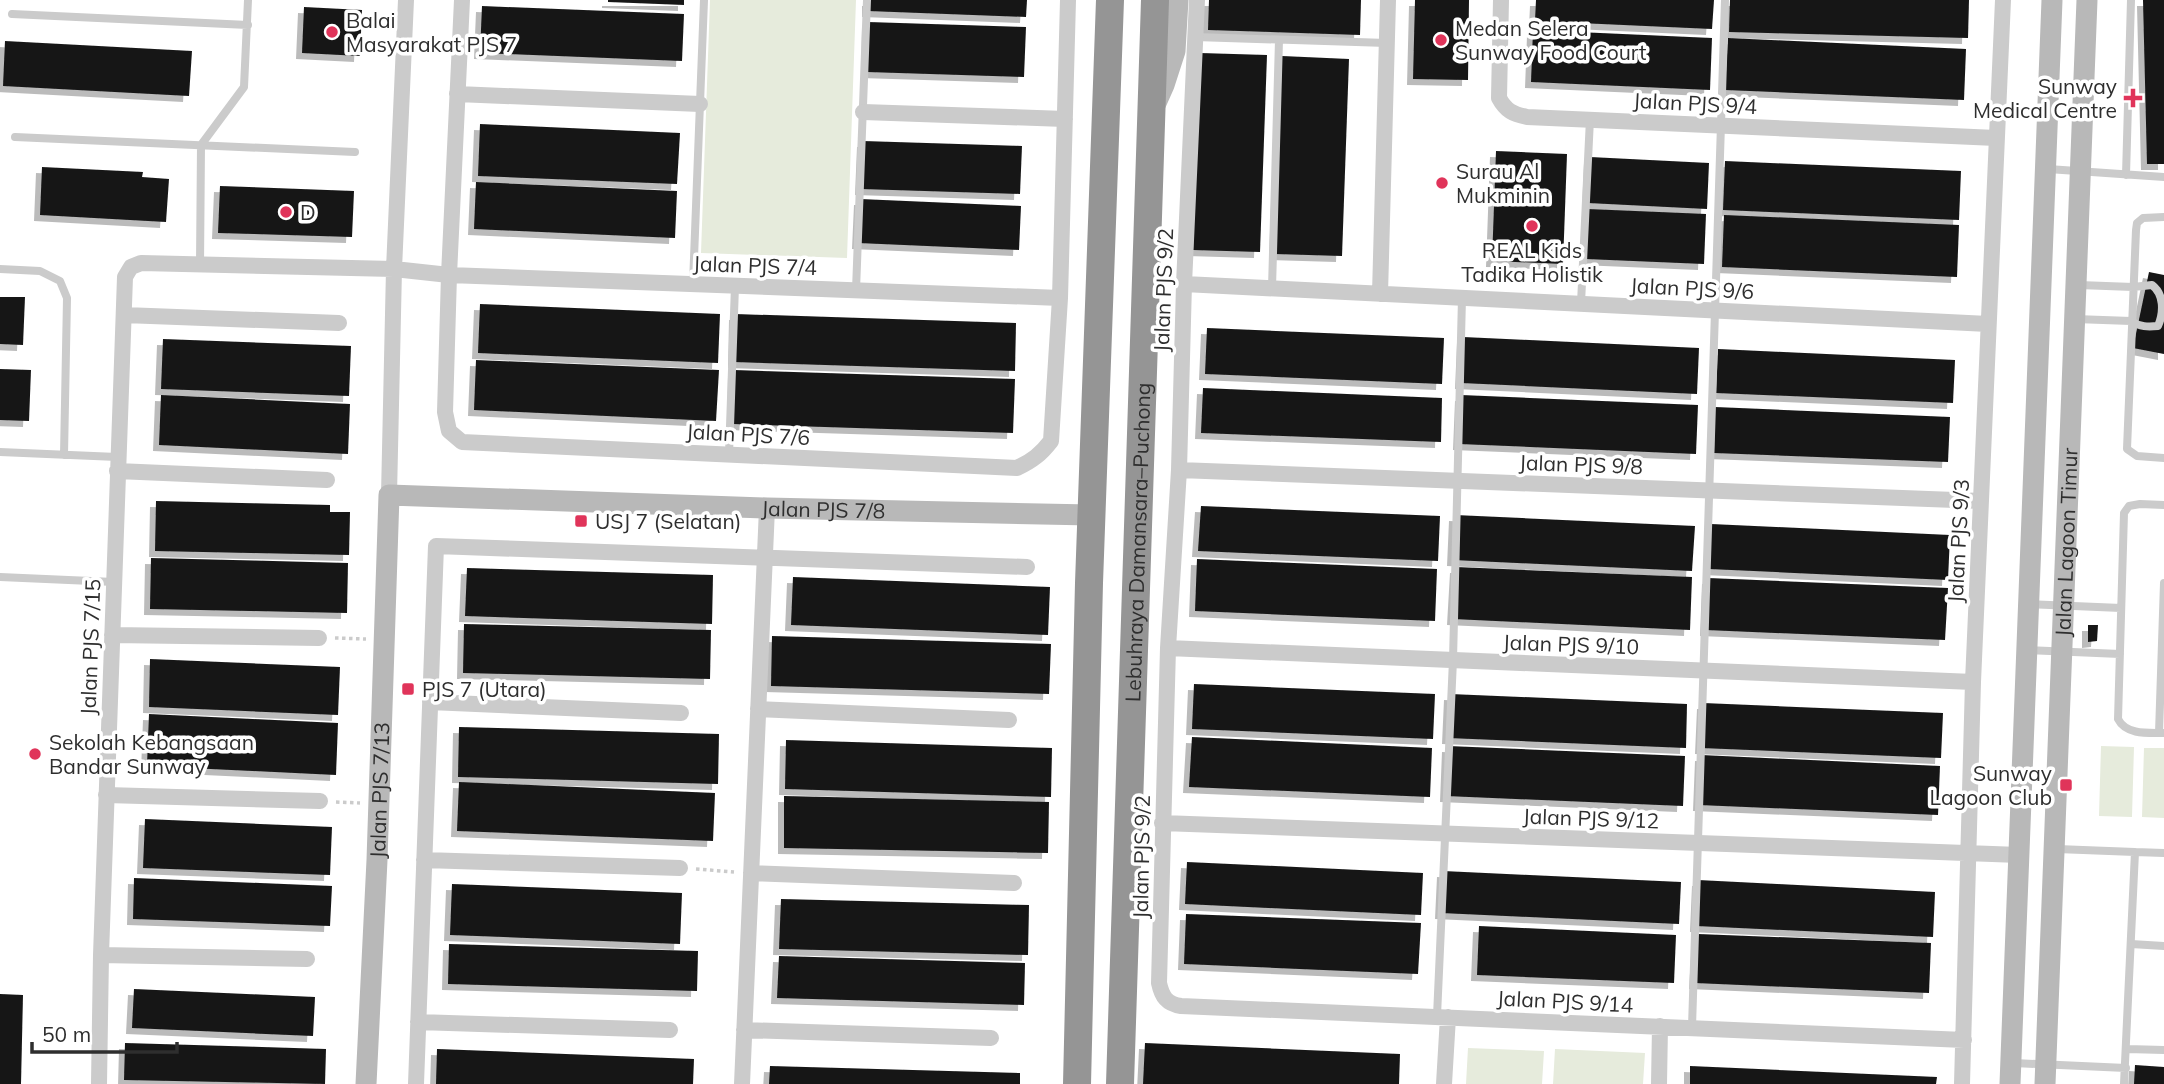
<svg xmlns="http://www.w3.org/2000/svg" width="2164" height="1084" font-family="Mulish,sans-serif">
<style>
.green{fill:#e6ebdc}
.building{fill:#151515;filter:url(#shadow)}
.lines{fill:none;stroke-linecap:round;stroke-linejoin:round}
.path{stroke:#cbcbcb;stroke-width:3.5;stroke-dasharray:3.5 3.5;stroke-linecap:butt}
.lane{stroke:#cbcbcb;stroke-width:8}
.street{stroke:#cbcbcb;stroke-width:16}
.secondary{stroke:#b8b8b8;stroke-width:21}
.highway{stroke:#959595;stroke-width:28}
.poi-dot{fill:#e0345a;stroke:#fff;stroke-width:2.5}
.labels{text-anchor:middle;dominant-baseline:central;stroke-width:7;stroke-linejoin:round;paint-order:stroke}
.poi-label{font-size:21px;fill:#2e2e2e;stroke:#fff;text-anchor:start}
.street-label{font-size:21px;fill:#2e2e2e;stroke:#fff}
</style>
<defs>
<filter id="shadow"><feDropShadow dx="-6" dy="6" stdDeviation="0" flood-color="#0004"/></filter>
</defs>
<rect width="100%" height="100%" fill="#fff"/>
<!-- green -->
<path class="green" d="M 710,0 L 856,0 L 847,258 L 701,253 Z
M 2101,746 L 2134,747 L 2132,817 L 2099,816 Z
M 2144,748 L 2164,748 L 2164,818 L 2142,817 Z
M 1468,1048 L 1544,1051 L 1542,1084 L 1466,1084 Z
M 1555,1049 L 1645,1053 L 1643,1084 L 1553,1084 Z"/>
<!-- building -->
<path class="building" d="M 608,0 L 684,0 L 684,5 L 608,2 Z
M 868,0 L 1027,0 L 1026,17 L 868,11 Z
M 1209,0 L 1361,0 L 1360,35 L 1208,30 Z
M 1415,0 L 1469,0 L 1468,80 L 1413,79 Z
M 1536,0 L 1714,0 L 1712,29 L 1535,21 Z
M 1730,0 L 1969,0 L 1968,38 L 1729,32 Z
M 2143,0 L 2164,0 L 2164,164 L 2147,164 Z
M 482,6 L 684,14 L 682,61 L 480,53 Z
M 304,7 L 362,10 L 360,56 L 302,53 Z
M 868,22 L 1026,27 L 1024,77 L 867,72 Z
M 1533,30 L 1712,38 L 1710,90 L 1531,82 Z
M 1728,38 L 1966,49 L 1964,100 L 1725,90 Z
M 5,41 L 192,51 L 189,96 L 3,86 Z
M 1200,53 L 1267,55 L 1260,252 L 1193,250 Z
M 1282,56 L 1349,59 L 1342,256 L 1275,254 Z
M 480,124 L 680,133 L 677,184 L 478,176 Z
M 863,141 L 1022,146 L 1020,194 L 861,189 Z
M 1496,151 L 1567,154 L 1563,264 L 1492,261 Z
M 1590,157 L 1709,163 L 1707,209 L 1588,203 Z
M 1725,161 L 1961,171 L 1959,220 L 1723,210 Z
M 42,167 L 143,172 L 142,177 L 169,179 L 166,222 L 40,215 Z
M 476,182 L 677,191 L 675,238 L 474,229 Z
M 220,186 L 354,191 L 352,237 L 218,233 Z
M 860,199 L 1021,206 L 1019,250 L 858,243 Z
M 1588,209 L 1706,214 L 1704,264 L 1586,259 Z
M 1724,215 L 1959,225 L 1957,277 L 1722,267 Z
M 2149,272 L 2164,275 L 2164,354 L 2133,348 Z
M 0,297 L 25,297 L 23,345 L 0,344 Z
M 480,304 L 720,314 L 718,363 L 478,353 Z
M 735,314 L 1016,323 L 1015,371 L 734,362 Z
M 1207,328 L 1444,338 L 1442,384 L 1205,374 Z
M 1463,337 L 1699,348 L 1697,394 L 1461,383 Z
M 163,339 L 351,346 L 349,396 L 161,389 Z
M 1718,349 L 1955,360 L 1953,403 L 1716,393 Z
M 476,360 L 719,370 L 716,421 L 474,410 Z
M 0,369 L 31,370 L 29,421 L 0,420 Z
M 734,370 L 1015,379 L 1013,433 L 733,424 Z
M 1203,388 L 1442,398 L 1441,442 L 1201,433 Z
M 161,395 L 350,404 L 348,454 L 159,445 Z
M 1461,395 L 1698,405 L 1696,454 L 1459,444 Z
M 1715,407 L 1950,417 L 1948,462 L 1714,453 Z
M 156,501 L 330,505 L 330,512 L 350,512 L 349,555 L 155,551 Z
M 1201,506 L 1440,516 L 1438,561 L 1198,551 Z
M 1455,515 L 1695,526 L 1692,571 L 1453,560 Z
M 1711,524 L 1950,535 L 1948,580 L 1709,569 Z
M 151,558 L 348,563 L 347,613 L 150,609 Z
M 1197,559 L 1437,569 L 1435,621 L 1195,611 Z
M 1456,567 L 1692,577 L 1690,630 L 1453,619 Z
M 467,568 L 713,575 L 712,624 L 465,616 Z
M 793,577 L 1050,587 L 1048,635 L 791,625 Z
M 1708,578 L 1948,588 L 1945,640 L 1706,630 Z
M 464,624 L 711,630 L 710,679 L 463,673 Z
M 2088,625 L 2098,625 L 2097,641 L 2088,642 Z
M 772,636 L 1051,644 L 1049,694 L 771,686 Z
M 150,659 L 340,667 L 338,715 L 149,707 Z
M 1194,684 L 1435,694 L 1433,739 L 1192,729 Z
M 1450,694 L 1687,704 L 1686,748 L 1448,738 Z
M 1703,703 L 1943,713 L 1941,758 L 1701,748 Z
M 149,714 L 338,723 L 336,775 L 147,766 Z
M 459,727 L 719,734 L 718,784 L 458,777 Z
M 1192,737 L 1432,748 L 1430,797 L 1189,787 Z
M 786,740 L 1052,748 L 1051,797 L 785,789 Z
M 1448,746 L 1685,756 L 1683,806 L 1446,796 Z
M 1701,755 L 1940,766 L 1938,815 L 1699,805 Z
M 459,782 L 715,793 L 713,841 L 457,831 Z
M 784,796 L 1049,802 L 1048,853 L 784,848 Z
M 145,819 L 332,827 L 330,875 L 143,868 Z
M 1187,862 L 1423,873 L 1421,915 L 1185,904 Z
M 1443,871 L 1681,882 L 1679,924 L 1441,913 Z
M 134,878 L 332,886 L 330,926 L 133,919 Z
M 1698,880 L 1935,892 L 1933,937 L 1696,926 Z
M 452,884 L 682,893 L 680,944 L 450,935 Z
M 781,899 L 1029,905 L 1028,955 L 779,949 Z
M 1186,914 L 1421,923 L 1418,974 L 1184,964 Z
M 1479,926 L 1676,935 L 1674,983 L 1477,975 Z
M 1698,934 L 1931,943 L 1929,993 L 1695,983 Z
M 449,944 L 698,951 L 697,991 L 448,984 Z
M 779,956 L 1025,963 L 1024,1005 L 777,998 Z
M 134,989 L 315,997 L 313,1036 L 132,1028 Z
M 0,994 L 23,995 L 21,1084 L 0,1084 Z
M 125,1043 L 326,1049 L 325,1084 L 124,1080 Z
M 1145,1043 L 1400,1054 L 1399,1084 L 1143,1084 Z
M 437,1049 L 694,1059 L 693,1084 L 436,1084 Z
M 2135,1065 L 2164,1067 L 2164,1084 L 2134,1084 Z
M 770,1066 L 1020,1073 L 1020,1084 L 769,1084 Z
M 1690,1066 L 1937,1077 L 1936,1084 L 1690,1084 Z"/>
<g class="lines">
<!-- path -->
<path class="path" d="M 335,638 L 366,639
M 336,802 L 360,803
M 696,869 L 734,872"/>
<!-- lane -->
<path class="lane" d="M 12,14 L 248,25
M 1195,37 L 1387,43
M 15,137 L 355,152
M 2048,169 L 2164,177
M 2126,175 L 2131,0
M 2164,217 L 2143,218 L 2137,223 L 2136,230 L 2127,449 L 2137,456 L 2164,458
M 200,265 L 201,145 L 244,87 L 248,0
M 0,269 L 40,271 L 60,281 L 67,298 L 64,455
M 693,284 L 704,0
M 1272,288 L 1279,40
M 856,290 L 867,0
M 1581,303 L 1590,119
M 2075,319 L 2131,321 C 2140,327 2148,327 2158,326 C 2164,312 2164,294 2152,285 L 2133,287 L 2079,285
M 0,452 L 117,457
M 729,454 L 735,286
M 2164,505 L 2140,504 L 2129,506 L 2124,513 L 2118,719 C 2126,735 2148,733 2164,733
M 0,577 L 114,582
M 2029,604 L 2121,608
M 2028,650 L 2120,654
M 2159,733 L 2164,583
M 2057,849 L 2135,852 L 2124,1084
M 2135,852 L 2164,853
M 2131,944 L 2164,946
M 1437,1016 L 1453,660 L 1462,298
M 1692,1027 L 1725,0
M 2127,1049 L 2164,1050
M 2014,1063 L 2126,1068"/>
<!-- street -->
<path class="street" d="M 1197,0 L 1184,284 L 1179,470 L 1168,648 L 1159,983 C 1162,997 1167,1004 1181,1006 L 1964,1040
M 1501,0 L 1499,98 C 1506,111 1513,114 1527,117 L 1996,138
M 457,94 L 700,104
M 863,112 L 1065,119
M 1184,284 L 1988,324
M 1380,294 L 1388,0
M 1060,298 L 449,275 L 445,412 L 449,431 L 462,442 L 1017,468 C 1032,461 1041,454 1051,441 L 1060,298 L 1068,0
M 124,315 L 339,323
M 1179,470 L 1981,501
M 117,471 L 327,480
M 389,495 L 394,269 L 406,0
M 112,635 L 319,638
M 1168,648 L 1973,682
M 430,702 L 681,713
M 758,709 L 1009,720
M 106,795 L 320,801
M 1162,823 L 2019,855
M 424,860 L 680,868
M 751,873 L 1014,883
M 101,955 L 307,959
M 418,1022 L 670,1030
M 744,1030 L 991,1038
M 99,1084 L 101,955 L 125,277 L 131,267 L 141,263 L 394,269 L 449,275 L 462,0
M 416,1084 L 436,546 L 1027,567
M 742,1084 L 767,508
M 1444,1084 L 1448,1017
M 1659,1084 L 1660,1026
M 1962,1084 L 1973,682 L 2003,0"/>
<!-- secondary -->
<g class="secondary">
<path d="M 1156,103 L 1164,85 L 1175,51 L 1178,0"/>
<path id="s1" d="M 366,1084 L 377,860 L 389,495 L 767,508 L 1091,515"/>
<path d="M 2010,1084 L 2052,0"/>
<path id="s2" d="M 2045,1084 L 2087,0"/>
</g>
<!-- highway -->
<g class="highway">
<path d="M 1077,1084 L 1089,583 L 1110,0"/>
<path id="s3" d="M 1120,1084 L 1155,0"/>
</g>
</g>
<!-- markers -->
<g class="poi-dot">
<circle cx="332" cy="32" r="7"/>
<circle cx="1441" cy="40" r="7"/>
<path d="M2129.5 87.5h7v7h7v7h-7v7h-7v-7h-7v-7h7z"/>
<circle cx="1442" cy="183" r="7"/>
<circle cx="286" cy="212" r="7"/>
<circle cx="1532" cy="226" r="7"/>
<rect x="574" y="514" width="14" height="14" rx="3.5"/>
<rect x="401" y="682" width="14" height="14" rx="3.5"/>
<circle cx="35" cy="754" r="7"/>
<rect x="2059" y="778" width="14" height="14" rx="3.5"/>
</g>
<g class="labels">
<!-- poi labels -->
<g class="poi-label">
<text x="346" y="20">Balai<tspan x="346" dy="24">Masyarakat PJS 7</tspan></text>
<text x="1455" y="28">Medan Selera<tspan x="1455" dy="24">Sunway Food Court</tspan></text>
<text x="2117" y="86" text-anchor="end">Sunway<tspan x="2117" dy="24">Medical Centre</tspan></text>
<text x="1456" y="171">Surau Al<tspan x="1456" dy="24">Mukminin</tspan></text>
<text x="300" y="212">D</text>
<text x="1532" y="250" text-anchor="middle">REAL Kids<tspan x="1532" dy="24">Tadika Holistik</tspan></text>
<text x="595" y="521">USJ 7 (Selatan)</text>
<text x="422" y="689">PJS 7 (Utara)</text>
<text x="49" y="742">Sekolah Kebangsaan<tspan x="49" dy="24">Bandar Sunway</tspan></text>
<text x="2052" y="773" text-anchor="end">Sunway<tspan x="2052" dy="24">Lagoon Club</tspan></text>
</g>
<!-- street labels -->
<g class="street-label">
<text transform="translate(1695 103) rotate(3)">Jalan PJS 9/4</text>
<text transform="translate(755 265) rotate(2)">Jalan PJS 7/4</text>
<text transform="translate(1692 288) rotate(3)">Jalan PJS 9/6</text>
<text transform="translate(1163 290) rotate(-88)">Jalan PJS 9/2</text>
<text transform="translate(748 434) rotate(3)">Jalan PJS 7/6</text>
<text transform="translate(1581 464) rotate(2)">Jalan PJS 9/8</text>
<text stroke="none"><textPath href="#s1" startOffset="1024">Jalan PJS 7/8</textPath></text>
<text transform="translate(1958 541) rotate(-87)">Jalan PJS 9/3</text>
<text stroke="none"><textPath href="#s3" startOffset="542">Lebuhraya Damansara–Puchong</textPath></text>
<text stroke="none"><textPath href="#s2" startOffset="542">Jalan Lagoon Timur</textPath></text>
<text transform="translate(1571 644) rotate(2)">Jalan PJS 9/10</text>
<text transform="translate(90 647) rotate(-88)">Jalan PJS 7/15</text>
<text stroke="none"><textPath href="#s1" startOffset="294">Jalan PJS 7/13</textPath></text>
<text transform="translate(1591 818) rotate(2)">Jalan PJS 9/12</text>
<text transform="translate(1141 857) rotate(-89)">Jalan PJS 9/2</text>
<text transform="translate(1565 1001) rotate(3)">Jalan PJS 9/14</text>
</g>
</g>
<!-- scale -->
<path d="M32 1042v10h145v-10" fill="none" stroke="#2e2e2e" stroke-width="3.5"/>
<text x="42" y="1042" font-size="21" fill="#2e2e2e" stroke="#ffffff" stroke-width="5" paint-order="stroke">50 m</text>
</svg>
